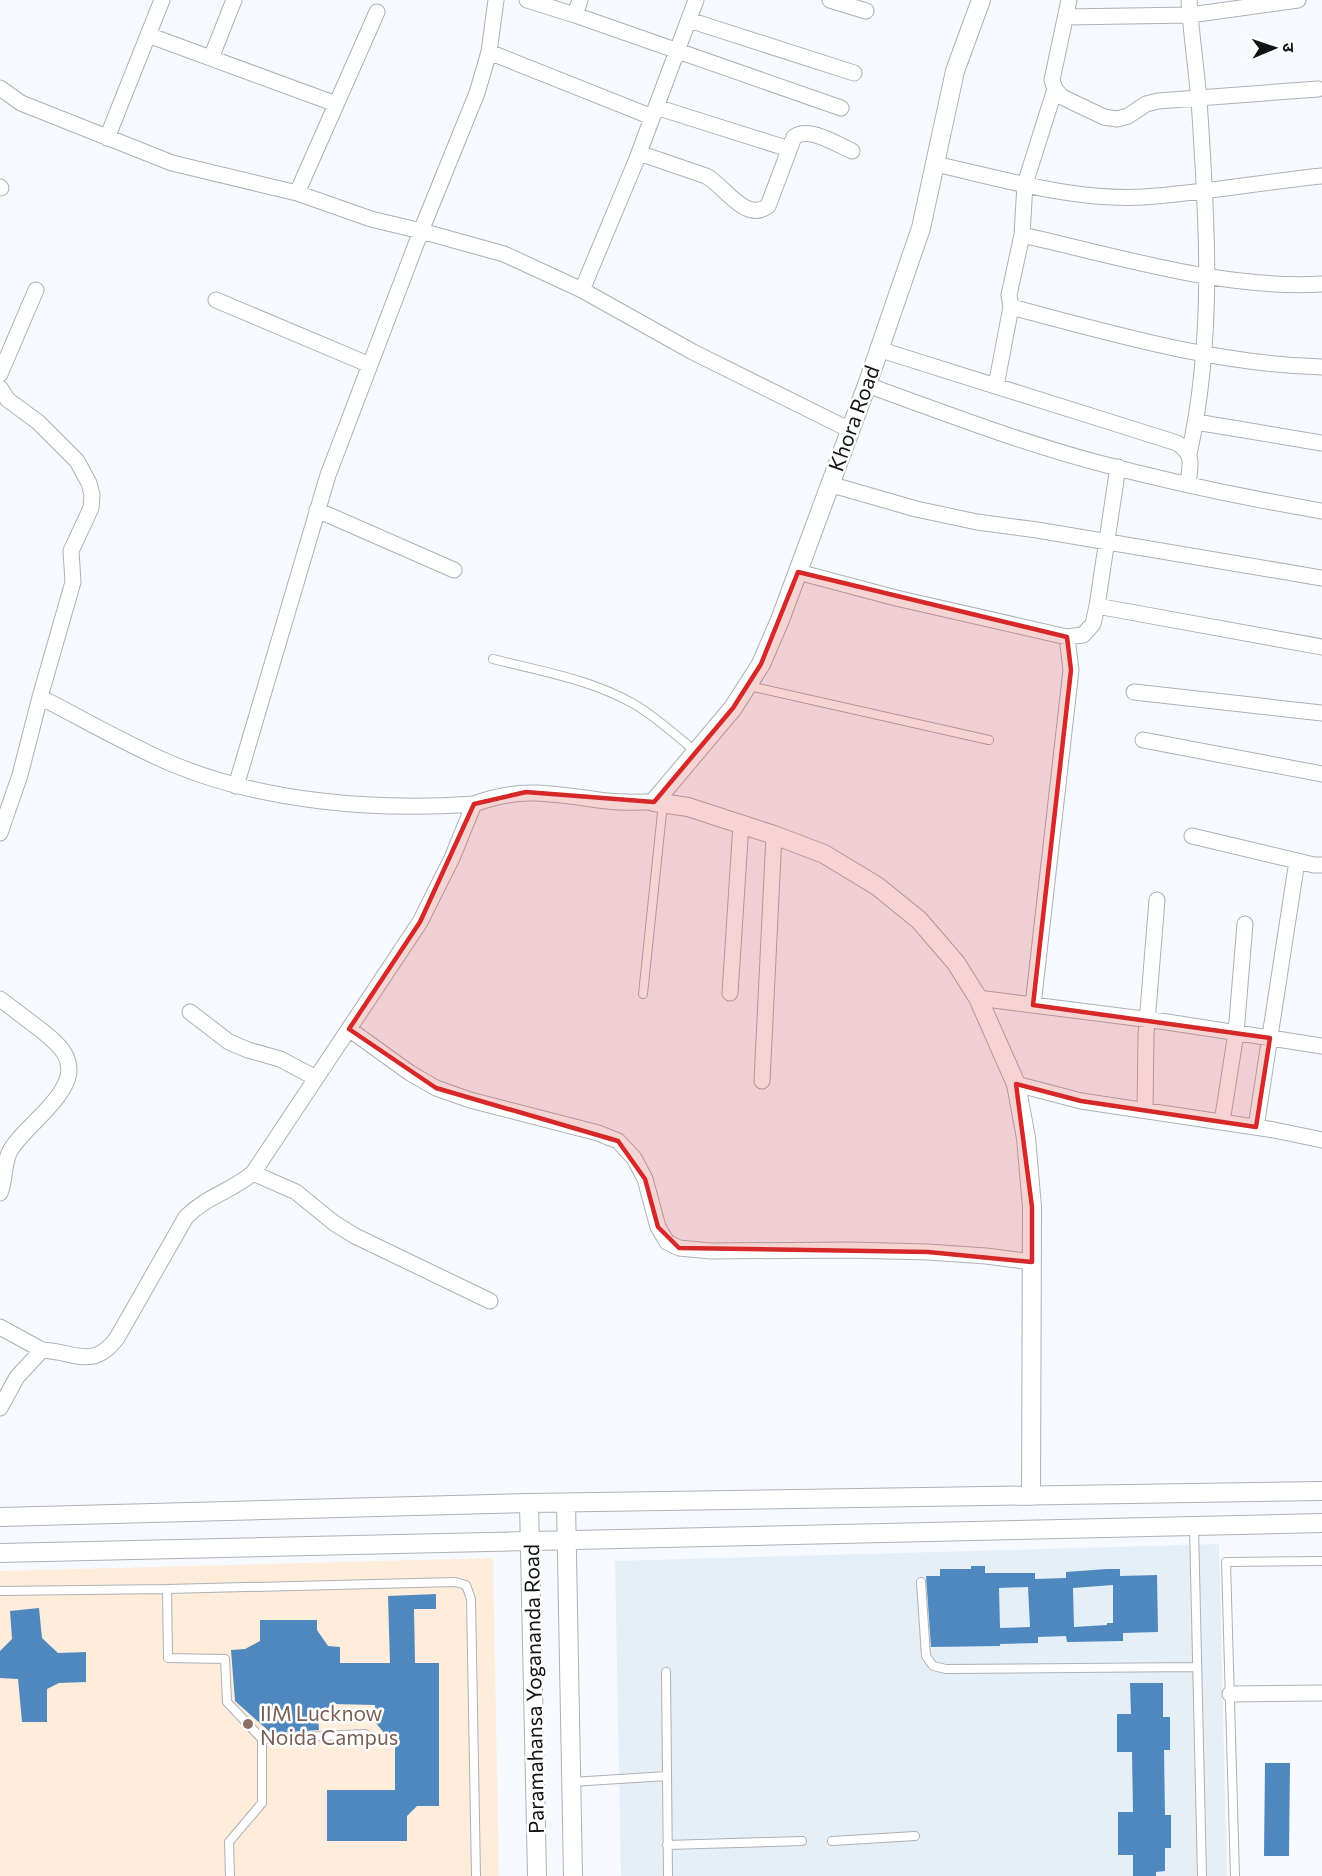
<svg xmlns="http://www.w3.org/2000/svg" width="1322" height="1876" font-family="Commissioner,'Noto Sans Devanagari',sans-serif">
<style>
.built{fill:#e5eff8}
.education{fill:#feeddb}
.building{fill:#4f88bf;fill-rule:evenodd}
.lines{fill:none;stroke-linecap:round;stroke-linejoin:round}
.service-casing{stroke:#adb1b5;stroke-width:10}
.minor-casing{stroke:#adb1b5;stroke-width:17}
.tertiary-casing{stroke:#adb1b5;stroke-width:20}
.service{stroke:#fff;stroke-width:8}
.minor{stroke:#fff;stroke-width:15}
.tertiary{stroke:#fff;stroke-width:18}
.marked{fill:#d62828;fill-opacity:0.2;stroke:#d62828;stroke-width:4.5;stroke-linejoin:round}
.education-dot{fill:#8d6e63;stroke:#fff;stroke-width:2}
.labels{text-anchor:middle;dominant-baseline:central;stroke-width:5;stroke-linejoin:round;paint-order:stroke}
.street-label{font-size:21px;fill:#111314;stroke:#fff}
.education-label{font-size:21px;fill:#785e54;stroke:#fff;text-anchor:start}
</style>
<rect width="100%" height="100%" fill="#f6faff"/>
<!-- built -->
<path class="built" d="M 1219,1544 L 1227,1876 L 621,1876 L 615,1561 Z"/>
<!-- education -->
<path class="education" d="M 493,1558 L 499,1876 L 0,1876 L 0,1571 Z"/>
<!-- building -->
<path class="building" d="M 971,1566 L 985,1566 L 985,1573 L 1035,1573 L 1035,1579 L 1066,1578 L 1066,1572 L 1107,1569 L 1120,1569 L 1120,1576 L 1157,1575 L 1158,1632 L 1123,1633 L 1123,1641 L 1067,1642 L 1066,1636 L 1038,1637 L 1038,1643 L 1000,1644 L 1000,1646 L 931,1647 L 926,1576 L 940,1576 L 940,1569 L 971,1569 ZM 1113,1585 L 1113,1623 L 1107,1623 L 1107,1625 L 1074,1627 L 1073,1588 ZM 1028,1587 L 1030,1627 L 1000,1628 L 999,1588 Z
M 436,1594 L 436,1609 L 414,1609 L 415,1663 L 439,1663 L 439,1806 L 417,1806 L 407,1816 L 407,1841 L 327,1841 L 327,1790 L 395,1790 L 395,1747 L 385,1746 L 385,1734 L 375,1722 L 375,1705 L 332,1704 L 318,1717 L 319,1730 L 271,1733 L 235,1701 L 231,1650 L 245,1649 L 260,1641 L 260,1620 L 317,1620 L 317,1630 L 328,1646 L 340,1647 L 340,1663 L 390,1663 L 388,1596 Z
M 39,1608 L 42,1638 L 58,1653 L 86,1652 L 86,1682 L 59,1683 L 47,1689 L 47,1722 L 22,1722 L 18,1679 L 0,1678 L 0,1651 L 12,1639 L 10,1611 Z
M 1130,1683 L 1163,1683 L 1163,1717 L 1170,1717 L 1170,1750 L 1164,1750 L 1165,1815 L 1171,1815 L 1171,1848 L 1165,1848 L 1165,1871 L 1156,1872 L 1156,1876 L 1133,1876 L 1133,1855 L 1118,1855 L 1118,1812 L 1133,1812 L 1132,1752 L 1117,1752 L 1117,1714 L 1131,1714 Z
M 1265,1763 L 1290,1763 L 1289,1856 L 1264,1856 Z"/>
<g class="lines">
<defs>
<path id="service" d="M 493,659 C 540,671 590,679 634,704 C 656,717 676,735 696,752
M 749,686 L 989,740
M 643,994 L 663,803
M 1194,1527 L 1202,1876
M 921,1582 L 926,1656 L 933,1666 L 946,1669 L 1197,1667
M 167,1589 L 168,1658 L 225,1659 L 227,1702 L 262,1739 L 262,1803 L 229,1842 L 230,1876
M 0,1591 L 167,1589 L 455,1582 L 466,1585 L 471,1599 L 476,1876
M 666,1672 L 668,1876
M 262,1739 L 365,1734
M 572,1782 L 667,1776
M 832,1841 L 915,1836
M 667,1845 L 802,1841
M 1235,1876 L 1226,1562 L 1322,1561"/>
<path id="minor" d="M 527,0 L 575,15 L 580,0
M 830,0 L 866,11
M 1069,0 L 1052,80 L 1055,89 L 1062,97 L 1104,117 L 1117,119 L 1128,116 L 1146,104 L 1158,101 L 1318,89
M 1189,0 C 1191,33 1196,66 1199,100 C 1207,218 1215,338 1189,454
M 575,15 L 841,108
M 1066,17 L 1190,15 L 1298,0
M 689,20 L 854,73
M 148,35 L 336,104
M 489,52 L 652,117
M 211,58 L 234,0
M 0,88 L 21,103 L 172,163 L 297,193 L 371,219 L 421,231 L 477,93 L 489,52 L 496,0
M 656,107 L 789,149
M 107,138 L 162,0
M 639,153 L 706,176 C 725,186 745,223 768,206 L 794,137 C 809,126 836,144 852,151
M 935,164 C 1003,179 1074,201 1144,197 C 1203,193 1262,182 1322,176
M 0,187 L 1,188
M 297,193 L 377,12
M 1022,235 C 1117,256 1224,290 1322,284
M 582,290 L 636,161 L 696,0
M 216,300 L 370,365
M 1011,307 C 1114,334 1215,364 1322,367
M 878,349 L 1177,443 C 1195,455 1190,465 1188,484
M 0,374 L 36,290
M 867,385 C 942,412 1017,441 1095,462 C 1169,482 1246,498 1322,511
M 996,386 L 1011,307 L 1009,295 L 1022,235 L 1025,184 L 1055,89
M 0,388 L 8,400 L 38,422 L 77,461 L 89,483 L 92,495 L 91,508 L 71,551 L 73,582 L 40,697
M 1196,422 L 1322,443
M 829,484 L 916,509 L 977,522 L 1037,530 L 1322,578
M 317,510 L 454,570
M 798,572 L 896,598 L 1067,637 L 1083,635 L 1093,624 L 1097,606 L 1118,467
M 1097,606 L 1322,647
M 1134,692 L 1322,713
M 1143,740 L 1322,774
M 236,786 L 328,475 L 421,231 L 504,254 L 582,290 L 693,352 L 850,430
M 0,833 L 20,775 L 40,697 C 83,719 126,744 170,763 C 262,802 375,811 474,804
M 1192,836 L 1314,865 L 1322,865
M 730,993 L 741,824
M 978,998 L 1167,1022 L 1322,1046
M 0,999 C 11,1007 22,1016 33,1024 C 55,1041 82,1059 62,1090 C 49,1112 25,1128 11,1149 C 3,1162 6,1178 0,1193
M 1033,1005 L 1071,670 L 1067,637
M 190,1012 L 229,1042 L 248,1050 L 280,1059 L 316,1078
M 349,1029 L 410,1073 L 436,1088 L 470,1100 L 598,1133 L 618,1141 L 634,1158 L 645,1179 L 658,1227 L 667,1242 L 679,1248 L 711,1251 L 848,1250 L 928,1252 L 986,1256 L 1032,1262
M 762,1081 L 774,835
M 1016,1084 L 1081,1101 L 1274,1130 L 1322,1140
M 1145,1110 L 1146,1035 L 1157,900
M 1222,1122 L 1236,1033 L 1245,924
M 1256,1127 L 1297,861
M 253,1173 L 296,1192 L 334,1223 L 355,1236 L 490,1301
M 0,1327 L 42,1350
M 0,1408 L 17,1377 L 42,1350 C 76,1352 93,1370 117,1338 L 186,1217 C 207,1196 230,1192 253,1173 L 420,922 L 452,858 L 474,804 C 524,785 557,795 607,801 C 623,803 639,802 654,802
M 1230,1694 L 1322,1693"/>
<path id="tertiary" d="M 654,802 L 688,807 L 774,835 L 824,854 L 877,886 L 919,920 L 956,963 L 978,998 L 1016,1084 L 1026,1138 L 1032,1207 L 1031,1496
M 654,802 L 733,708 L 761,664 L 780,620 L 867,385 L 921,228 L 955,71 L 981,0
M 529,1503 L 537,1876
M 566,1503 L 573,1876
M 0,1517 L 529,1503 L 1322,1491
M 0,1553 L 1322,1523"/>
</defs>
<!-- service casing -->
<use href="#service" class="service-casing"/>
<!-- minor casing -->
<use href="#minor" class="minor-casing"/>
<!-- tertiary casing -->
<use href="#tertiary" class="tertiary-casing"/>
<!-- service -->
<use href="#service" class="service"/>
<!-- minor -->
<use href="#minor" class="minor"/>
<!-- tertiary -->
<use href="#tertiary" class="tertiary"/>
</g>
<!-- marked area -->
<path class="marked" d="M 798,572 L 1067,637 L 1071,670 L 1033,1005 L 1270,1038 L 1256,1127 L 1081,1101 L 1016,1084 L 1032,1207 L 1032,1262 L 928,1252 L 679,1248 L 658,1227 L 645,1179 L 618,1141 L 436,1088 L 349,1029 L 420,922 L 474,804 L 526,792 L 654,802 L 733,708 L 761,664 Z"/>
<!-- markers -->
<circle class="education-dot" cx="248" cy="1724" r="6"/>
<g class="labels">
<!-- street labels -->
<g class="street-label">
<text transform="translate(853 418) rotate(-70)">Khora Road</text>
<text transform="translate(533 1689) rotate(-91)">Paramahansa Yogananda Road</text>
</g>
<!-- education labels -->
<g class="education-label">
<text x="260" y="1712">IIM Lucknow<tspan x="260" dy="24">Noida Campus</tspan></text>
</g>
</g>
<!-- north arrow -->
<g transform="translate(1274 48) rotate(88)" stroke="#ffffff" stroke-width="4.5" paint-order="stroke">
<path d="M0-4.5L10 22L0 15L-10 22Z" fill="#111314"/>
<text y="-9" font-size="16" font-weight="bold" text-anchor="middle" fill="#111314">उ</text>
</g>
</svg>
